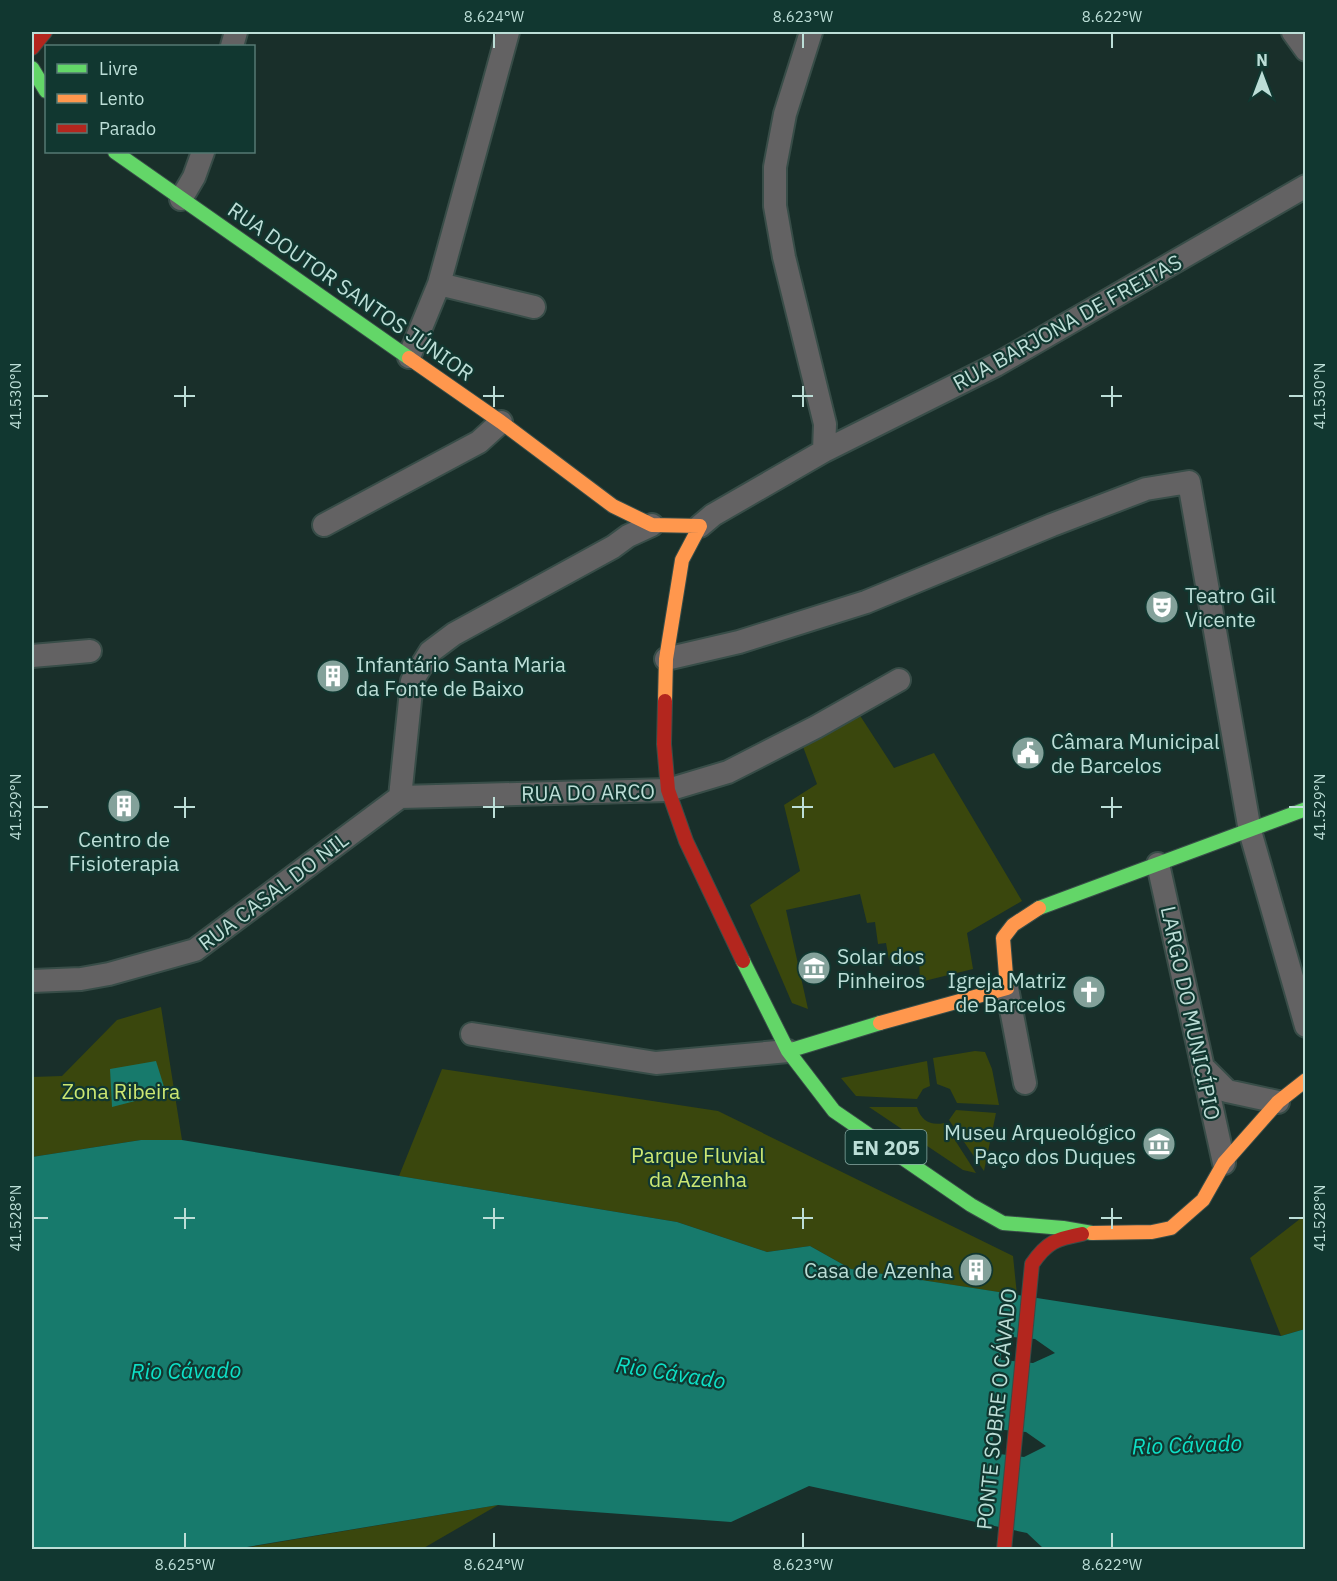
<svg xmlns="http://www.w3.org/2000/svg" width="1337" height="1581" font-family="'IBM Plex Sans',sans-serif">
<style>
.green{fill:#3a470d}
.water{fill:#177a6c;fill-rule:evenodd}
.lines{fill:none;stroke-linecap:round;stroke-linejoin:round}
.street-casing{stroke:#384d48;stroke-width:26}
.fast-casing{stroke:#384d48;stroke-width:16}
.slow-casing{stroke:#384d48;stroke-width:16}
.jam-casing{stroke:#384d48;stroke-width:16}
.street{stroke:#636263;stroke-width:22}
.fast{stroke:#63d668;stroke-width:14}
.slow{stroke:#ff974d;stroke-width:14}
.jam{stroke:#b3261e;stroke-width:14}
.ticks{fill:none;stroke:#bcded7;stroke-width:2}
.labels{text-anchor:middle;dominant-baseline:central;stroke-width:4.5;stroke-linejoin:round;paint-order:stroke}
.shield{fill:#113730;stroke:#89aca5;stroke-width:1.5}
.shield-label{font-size:20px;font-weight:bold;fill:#bcded7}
.street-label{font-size:21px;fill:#bcded7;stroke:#113730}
.poi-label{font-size:21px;fill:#bcded7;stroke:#113730;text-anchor:start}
.park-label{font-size:21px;fill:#cce772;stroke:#113730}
.water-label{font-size:22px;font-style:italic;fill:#0ee0c6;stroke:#113730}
.neatline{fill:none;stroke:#bcded7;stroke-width:2}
.ticks-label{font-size:15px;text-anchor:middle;fill:#bcded7}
</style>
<rect width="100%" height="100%" fill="#192f2a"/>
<!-- green -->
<path class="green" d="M 859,714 L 894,768 L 934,753 L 1022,901 L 967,933 L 973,969 L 920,982 L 919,959 L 889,960 L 886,943 L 878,944 L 875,922 L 867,923 L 860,894 L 786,910 L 808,1009 L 792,1003 L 750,905 L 800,871 L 784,805 L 817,784 L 802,744 Z
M 161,1007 L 182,1140 L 141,1140 L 32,1157 L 32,1077 L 62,1076 L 117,1020 Z
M 975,1051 L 985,1052 L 992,1069 L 999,1105 L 957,1103 L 950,1089 L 937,1084 L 933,1058 Z
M 927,1061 L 930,1086 L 923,1089 L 917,1099 L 856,1096 L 841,1078 Z
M 442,1069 L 718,1111 L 1013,1256 L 1017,1295 L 851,1269 L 810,1246 L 767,1252 L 677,1222 L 399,1176 Z
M 869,1107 L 917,1107 C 921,1121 931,1126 944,1123 L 976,1173 L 963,1170 Z
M 956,1110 L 996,1113 L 984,1171 L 949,1120 Z
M 1305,1215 L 1305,1329 L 1281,1336 L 1250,1258 Z
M 498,1505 L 422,1549 L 238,1549 Z"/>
<!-- water -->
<path class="water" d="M 156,1061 L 166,1093 L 112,1107 L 110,1069 Z
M 141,1140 L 182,1140 L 677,1222 L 767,1252 L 810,1246 L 851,1269 L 1281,1336 L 1305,1329 L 1305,1549 L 1044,1549 L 1027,1533 L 809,1486 L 731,1522 L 498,1505 L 235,1549 L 32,1550 L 32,1157 ZM 1002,1336 L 1035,1339 L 1055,1353 L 1033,1363 L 1001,1360 ZM 994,1429 L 1026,1432 L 1046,1446 L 1024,1457 L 991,1453 Z"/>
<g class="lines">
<defs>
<path id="street" d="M 811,32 L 785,114 L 775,167 L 775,206 L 784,257 L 825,424 L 824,451
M 1293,32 L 1306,50
M 232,46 L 236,32
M 181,199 L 194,177 L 203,152
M 439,284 L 534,307
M 409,357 L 439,284 L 508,32
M 324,525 L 479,442 L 501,422
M 700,526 L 713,515 L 824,451 L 996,365 L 1306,186
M 32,656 L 90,651
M 666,659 L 739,642 L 866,602 L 1052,525 L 1146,489 L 1189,482 L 1250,831 L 1306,1026
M 400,797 L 668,790 L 728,772 L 816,727 L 899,680
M 400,797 L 412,681 L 430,652 L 454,634 L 613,547 L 628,536 L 652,525
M 1158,864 L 1224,1163
M 32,981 L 81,979 L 109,974 L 195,950 L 400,797
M 1007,988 L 1025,1083
M 472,1034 L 656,1063 L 788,1051
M 1203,1067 L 1227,1091 L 1278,1102"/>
<path id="fast" d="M 32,68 L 46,91
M 115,152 L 409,358
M 1039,908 L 1306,809
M 743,961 L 788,1051
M 880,1023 L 788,1051 L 834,1111 L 971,1205 L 1003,1223 L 1063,1228 L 1092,1233"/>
<path id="slow" d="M 409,358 L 501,422 L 613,506 L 652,525 L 700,526 L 682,560 L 666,659 L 665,701
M 880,1023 L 1007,988 L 1003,938 L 1013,925 L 1039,908
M 1092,1233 L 1152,1232 L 1171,1228 L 1203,1200 L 1224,1163 L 1278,1102 L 1306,1080"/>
<path id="jam" d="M 32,48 L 45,32
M 665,701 L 664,744 L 668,790 L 686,841 L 743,961
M 1004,1550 L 1032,1264 C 1047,1242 1056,1239 1082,1234"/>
</defs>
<!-- street casing -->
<use href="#street" class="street-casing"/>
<!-- fast casing -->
<use href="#fast" class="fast-casing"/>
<!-- slow casing -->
<use href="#slow" class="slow-casing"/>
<!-- jam casing -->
<use href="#jam" class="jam-casing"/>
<!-- street -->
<use href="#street" class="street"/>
<!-- fast -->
<use href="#fast" class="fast"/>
<!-- slow -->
<use href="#slow" class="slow"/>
<!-- jam -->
<use href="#jam" class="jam"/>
</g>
<!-- ticks -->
<path class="ticks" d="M 494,33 L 494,48M 803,33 L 803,48M 1112,33 L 1112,48M 185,386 L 185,407M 494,386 L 494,407M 803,386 L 803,407M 1112,386 L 1112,407M 33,396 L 48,396M 174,396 L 195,396M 483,396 L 504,396M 792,396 L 813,396M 1101,396 L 1122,396M 1289,396 L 1304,396M 185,797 L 185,818M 494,797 L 494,818M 803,797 L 803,818M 1112,797 L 1112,818M 33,807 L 48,807M 174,807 L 195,807M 483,807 L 504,807M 792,807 L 813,807M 1101,807 L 1122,807M 1289,807 L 1304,807M 185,1208 L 185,1229M 494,1208 L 494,1229M 803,1208 L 803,1229M 1112,1208 L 1112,1229M 33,1218 L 48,1218M 174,1218 L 195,1218M 483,1218 L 504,1218M 792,1218 L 813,1218M 1101,1218 L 1122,1218M 1289,1218 L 1304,1218M 185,1533 L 185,1548M 494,1533 L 494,1548M 803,1533 L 803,1548M 1112,1533 L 1112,1548"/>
<!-- icons -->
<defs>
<symbol id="theatre-disc" viewBox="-11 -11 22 22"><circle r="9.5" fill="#83a19a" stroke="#113730"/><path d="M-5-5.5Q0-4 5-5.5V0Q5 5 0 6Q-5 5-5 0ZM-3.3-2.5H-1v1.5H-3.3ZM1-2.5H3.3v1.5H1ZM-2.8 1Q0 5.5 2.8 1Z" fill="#fff"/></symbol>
<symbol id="building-disc" viewBox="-11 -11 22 22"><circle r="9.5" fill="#83a19a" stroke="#113730"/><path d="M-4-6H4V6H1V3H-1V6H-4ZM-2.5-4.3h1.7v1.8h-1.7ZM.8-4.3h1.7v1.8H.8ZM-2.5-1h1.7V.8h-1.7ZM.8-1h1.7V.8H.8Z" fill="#fff"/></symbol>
<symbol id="civic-disc" viewBox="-11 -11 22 22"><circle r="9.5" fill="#83a19a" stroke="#113730"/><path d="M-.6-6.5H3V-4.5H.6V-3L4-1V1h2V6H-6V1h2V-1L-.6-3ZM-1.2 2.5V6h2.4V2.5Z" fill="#fff"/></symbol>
<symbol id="museum-disc" viewBox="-11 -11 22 22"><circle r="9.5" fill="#83a19a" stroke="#113730"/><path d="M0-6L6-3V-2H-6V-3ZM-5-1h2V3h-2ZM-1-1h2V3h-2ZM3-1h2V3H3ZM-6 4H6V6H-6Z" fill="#fff"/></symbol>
<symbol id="church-disc" viewBox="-11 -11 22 22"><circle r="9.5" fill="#83a19a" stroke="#113730"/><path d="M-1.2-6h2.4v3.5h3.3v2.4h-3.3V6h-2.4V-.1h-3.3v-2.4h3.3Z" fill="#fff"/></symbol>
</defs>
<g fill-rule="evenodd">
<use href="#theatre-disc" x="1143" y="588" width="38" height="38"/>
<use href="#building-disc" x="314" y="657" width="38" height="38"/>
<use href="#civic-disc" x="1009" y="734" width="38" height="38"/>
<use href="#building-disc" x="105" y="787" width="38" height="38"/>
<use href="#museum-disc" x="795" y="949" width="38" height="38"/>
<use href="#church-disc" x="1070" y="973" width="38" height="38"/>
<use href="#museum-disc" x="1140" y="1125" width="38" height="38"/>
<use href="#building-disc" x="957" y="1251" width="38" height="38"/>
</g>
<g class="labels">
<!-- shield labels -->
<rect class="shield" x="845.5" y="1130" width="81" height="34" rx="4.5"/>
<g class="shield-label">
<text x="886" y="1147">EN 205</text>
</g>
<!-- street labels -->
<g class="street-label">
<text transform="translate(351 291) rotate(35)">RUA DOUTOR SANTOS JÚNIOR</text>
<text transform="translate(1067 322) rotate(-29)">RUA BARJONA DE FREITAS</text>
<text transform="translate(588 792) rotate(-1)">RUA DO ARCO</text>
<text transform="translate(273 891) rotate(-37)">RUA CASAL DO NIL</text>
<text transform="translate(1191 1013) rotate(78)">LARGO DO MUNICÍPIO</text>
<text transform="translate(996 1409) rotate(-84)">PONTE SOBRE O CÁVADO</text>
</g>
<!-- poi labels -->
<g class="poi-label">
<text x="1185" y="595">Teatro Gil<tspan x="1185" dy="24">Vicente</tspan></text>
<text x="356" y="664">Infantário Santa Maria<tspan x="356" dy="24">da Fonte de Baixo</tspan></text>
<text x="1051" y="741">Câmara Municipal<tspan x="1051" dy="24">de Barcelos</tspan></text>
<text x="124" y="839" text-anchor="middle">Centro de<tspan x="124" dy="24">Fisioterapia</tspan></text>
<text x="837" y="956">Solar dos<tspan x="837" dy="24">Pinheiros</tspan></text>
<text x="1066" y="980" text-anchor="end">Igreja Matriz<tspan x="1066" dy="24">de Barcelos</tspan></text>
<text x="1136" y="1132" text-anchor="end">Museu Arqueológico<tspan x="1136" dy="24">Paço dos Duques</tspan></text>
<text x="953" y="1270" text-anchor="end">Casa de Azenha</text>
</g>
<!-- park labels -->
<g class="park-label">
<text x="121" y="1091">Zona Ribeira</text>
<text x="698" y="1155">Parque Fluvial<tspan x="698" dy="24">da Azenha</tspan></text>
</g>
<!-- water labels -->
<g class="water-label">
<text transform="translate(186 1370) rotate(-1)">Rio Cávado</text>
<text transform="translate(671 1372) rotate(9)">Rio Cávado</text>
<text transform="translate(1187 1444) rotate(-2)">Rio Cávado</text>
</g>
</g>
<!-- border -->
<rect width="1337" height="1581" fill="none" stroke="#113730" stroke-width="66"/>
<!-- legend -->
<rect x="45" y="45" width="210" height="108" fill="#113730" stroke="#557a73" stroke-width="1.5"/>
<rect x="57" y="64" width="30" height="9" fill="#63d668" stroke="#557a73" stroke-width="1.5"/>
<text x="99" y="75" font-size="18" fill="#bcded7">Livre</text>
<rect x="57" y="94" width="30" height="9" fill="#ff974d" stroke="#557a73" stroke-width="1.5"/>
<text x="99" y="105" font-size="18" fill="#bcded7">Lento</text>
<rect x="57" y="124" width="30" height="9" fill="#b3261e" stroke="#557a73" stroke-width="1.5"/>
<text x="99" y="135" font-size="18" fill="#bcded7">Parado</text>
<!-- north arrow -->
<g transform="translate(1262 75)" stroke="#113730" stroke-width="4.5" paint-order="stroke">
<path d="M0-4.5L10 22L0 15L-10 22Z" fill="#bcded7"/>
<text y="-9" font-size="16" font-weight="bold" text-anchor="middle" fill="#bcded7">N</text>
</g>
<rect x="33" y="33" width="1271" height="1515" class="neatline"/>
<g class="ticks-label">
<text x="494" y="22">8.624°W</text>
<text x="803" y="22">8.623°W</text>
<text x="1112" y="22">8.622°W</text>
<text transform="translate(16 396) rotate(-90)" y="5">41.530°N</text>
<text transform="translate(1320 396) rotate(-90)" y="5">41.530°N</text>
<text transform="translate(16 807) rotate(-90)" y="5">41.529°N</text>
<text transform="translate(1320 807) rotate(-90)" y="5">41.529°N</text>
<text transform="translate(16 1218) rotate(-90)" y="5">41.528°N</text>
<text transform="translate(1320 1218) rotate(-90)" y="5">41.528°N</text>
<text x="185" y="1570">8.625°W</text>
<text x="494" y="1570">8.624°W</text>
<text x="803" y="1570">8.623°W</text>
<text x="1112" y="1570">8.622°W</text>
</g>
</svg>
